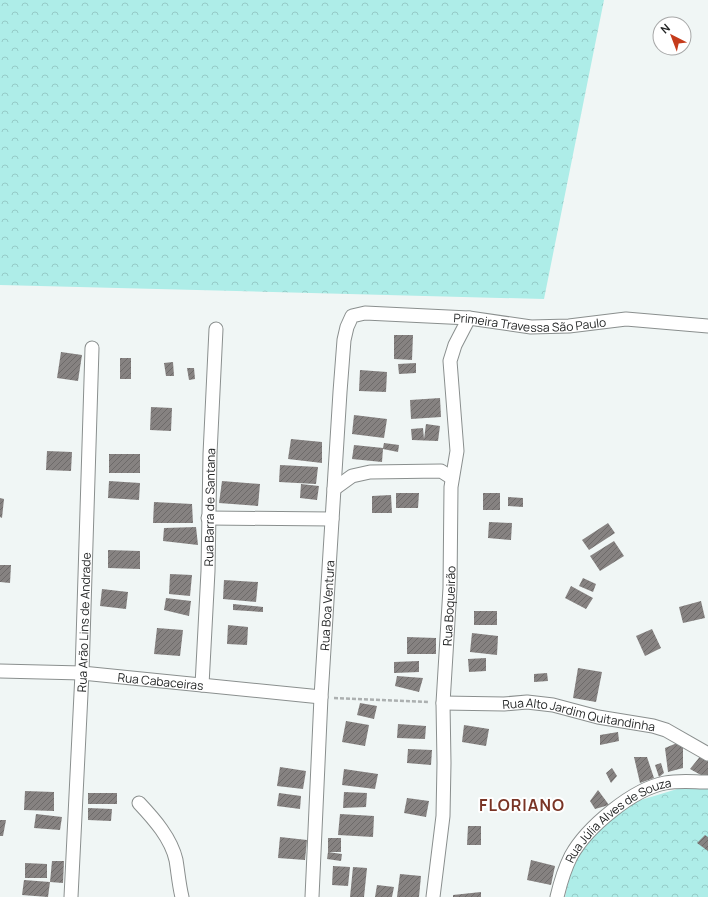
<svg xmlns="http://www.w3.org/2000/svg" width="708" height="897" font-family="Manrope,sans-serif">
<style>
.forest{fill:url(#forest-crowns)}
.building{fill:url(#building-hatch)}
.lines{fill:none;stroke-linecap:round;stroke-linejoin:round}
.street-casing{stroke:#8a8f8e;stroke-width:15}
.path{stroke:#acb0b0;stroke-width:2.5;stroke-dasharray:4 2;stroke-linecap:butt}
.street{stroke:#fff;stroke-width:13}
.labels{text-anchor:middle;dominant-baseline:central;stroke-width:4;stroke-linejoin:round;paint-order:stroke}
.street-label{font-size:12px;fill:#232525;stroke:#fff}
.district-label{font-size:16px;font-weight:bold;letter-spacing:1px;fill:#793425;stroke:#fff}
</style>
<defs>
<pattern id="forest-crowns" width="20" height="18" patternUnits="userSpaceOnUse"><rect width="20" height="18" fill="#aeede8"/><path d="M2 6a3 3 0 1 1 6 0M12 15a3 3 0 1 1 6 0" fill="none" stroke="#95cbc7"/></pattern>
<pattern id="building-hatch" width="6" height="6" patternUnits="userSpaceOnUse"><rect width="6" height="6" fill="#868281"/><path d="M-1 1l2-2M0 6l6-6M5 7l2-2" fill="none" stroke="#6d6a69"/></pattern>
</defs>
<rect width="100%" height="100%" fill="#f0f6f5"/>
<!-- forest -->
<path class="forest" d="M 0,0 L 604,0 L 544,299 L 0,285 Z
M 708,785 L 708,897 L 565,897 L 574,855 L 618,807 L 687,786 Z"/>
<!-- building -->
<path class="building" d="M 394,335 L 413,335 L 412,360 L 394,359 Z
M 61,352 L 82,355 L 78,381 L 57,378 Z
M 120,358 L 131,358 L 131,379 L 120,379 Z
M 173,362 L 174,376 L 166,376 L 164,363 Z
M 416,363 L 416,373 L 399,374 L 398,364 Z
M 187,368 L 194,368 L 195,379 L 189,380 Z
M 360,370 L 387,372 L 386,392 L 359,391 Z
M 440,398 L 441,417 L 411,419 L 410,400 Z
M 151,407 L 172,408 L 171,431 L 150,430 Z
M 354,415 L 387,419 L 384,438 L 352,434 Z
M 426,424 L 440,426 L 438,441 L 412,440 L 411,429 L 423,428 L 424,439 Z
M 291,439 L 322,442 L 322,463 L 288,459 Z
M 384,443 L 399,445 L 398,452 L 383,449 L 382,462 L 352,459 L 354,445 L 383,448 Z
M 47,451 L 72,452 L 71,471 L 46,470 Z
M 109,454 L 140,454 L 140,473 L 109,473 Z
M 280,465 L 318,467 L 316,484 L 279,482 Z
M 109,481 L 140,483 L 139,500 L 108,498 Z
M 222,481 L 260,484 L 258,506 L 219,503 Z
M 301,484 L 319,486 L 317,500 L 300,498 Z
M 396,493 L 419,493 L 418,508 L 396,508 Z
M 483,493 L 500,493 L 500,510 L 483,510 Z
M 391,495 L 392,513 L 372,513 L 372,496 Z
M 508,497 L 523,498 L 523,507 L 508,506 Z
M 0,498 L 4,499 L 2,518 L 0,517 Z
M 154,502 L 192,504 L 193,523 L 153,523 Z
M 489,522 L 512,523 L 511,540 L 488,538 Z
M 608,523 L 615,533 L 589,550 L 582,540 Z
M 196,527 L 198,545 L 163,541 L 164,528 Z
M 614,541 L 624,556 L 600,571 L 590,556 Z
M 108,550 L 140,551 L 140,569 L 108,568 Z
M 0,565 L 11,565 L 10,583 L 0,582 Z
M 170,574 L 192,575 L 190,596 L 169,594 Z
M 583,578 L 596,584 L 593,592 L 579,586 Z
M 224,580 L 258,582 L 256,602 L 223,599 Z
M 571,586 L 593,598 L 586,609 L 565,598 Z
M 102,589 L 128,592 L 126,609 L 100,606 Z
M 166,598 L 191,601 L 189,616 L 164,610 Z
M 701,601 L 705,618 L 683,623 L 679,607 Z
M 233,604 L 263,607 L 263,612 L 233,610 Z
M 474,611 L 497,611 L 497,625 L 474,625 Z
M 228,625 L 248,627 L 247,645 L 227,644 Z
M 157,628 L 183,630 L 180,656 L 154,654 Z
M 652,629 L 661,648 L 645,656 L 636,636 Z
M 472,633 L 498,636 L 497,655 L 470,652 Z
M 407,637 L 436,638 L 436,654 L 407,654 Z
M 486,658 L 486,671 L 469,672 L 468,659 Z
M 419,661 L 419,672 L 394,673 L 394,662 Z
M 578,668 L 602,672 L 596,702 L 573,698 Z
M 547,673 L 548,681 L 534,682 L 534,674 Z
M 397,676 L 423,678 L 419,692 L 395,686 Z
M 360,703 L 377,706 L 374,719 L 357,715 Z
M 346,721 L 369,725 L 365,746 L 342,742 Z
M 398,724 L 426,726 L 425,739 L 397,738 Z
M 464,725 L 489,729 L 486,746 L 462,742 Z
M 618,732 L 619,741 L 600,745 L 600,735 Z
M 677,743 L 683,747 L 683,768 L 668,772 L 665,748 Z
M 408,749 L 432,750 L 431,765 L 407,763 Z
M 702,754 L 708,757 L 708,779 L 690,769 Z
M 634,757 L 647,757 L 654,778 L 640,783 Z
M 661,763 L 664,773 L 659,777 L 655,765 Z
M 280,767 L 306,771 L 303,789 L 277,786 Z
M 612,768 L 617,776 L 611,783 L 606,773 Z
M 344,769 L 378,774 L 375,789 L 342,785 Z
M 598,790 L 609,805 L 595,809 L 590,801 Z
M 25,791 L 54,792 L 54,811 L 24,810 Z
M 344,792 L 367,793 L 366,807 L 343,808 Z
M 88,793 L 117,793 L 117,804 L 88,804 Z
M 279,793 L 301,796 L 300,809 L 277,806 Z
M 407,798 L 429,801 L 426,817 L 404,813 Z
M 88,808 L 112,809 L 111,821 L 88,820 Z
M 36,814 L 62,817 L 60,830 L 34,828 Z
M 340,814 L 374,816 L 373,837 L 338,835 Z
M 0,820 L 6,820 L 3,836 L 0,836 Z
M 468,826 L 481,826 L 481,845 L 467,845 Z
M 705,835 L 708,837 L 708,851 L 697,843 Z
M 280,837 L 307,840 L 305,860 L 278,858 Z
M 328,838 L 341,838 L 341,852 L 328,852 Z
M 328,852 L 342,854 L 341,861 L 327,859 Z
M 531,860 L 555,866 L 551,885 L 527,880 Z
M 52,861 L 64,861 L 63,883 L 50,882 Z
M 25,863 L 47,864 L 47,878 L 25,878 Z
M 333,866 L 350,867 L 348,886 L 332,885 Z
M 353,867 L 367,868 L 364,897 L 350,897 Z
M 400,874 L 421,876 L 419,897 L 397,897 Z
M 24,880 L 50,882 L 48,897 L 22,895 Z
M 377,885 L 394,887 L 392,897 L 375,897 Z
M 481,892 L 481,897 L 453,897 L 453,895 Z"/>
<g class="lines">
<defs>
<g id="street">
<path d="M 334,489 L 352,476 L 370,472 L 441,471 L 452,478"/>
<path d="M 208,518 L 332,519"/>
<path id="s1" d="M 0,671 L 82,673 L 321,697"/>
<path id="s2" d="M 202,685 L 208,571 L 210,454 L 216,329"/>
<path id="s3" d="M 443,703 L 504,704 L 527,702 L 553,705 L 598,717 L 653,726 L 666,730 L 708,754"/>
<path d="M 139,803 C 154,819 171,838 176,860 C 178,872 179,885 182,897"/>
<path id="s4" d="M 71,897 L 82,673 L 92,348"/>
<path id="s5" d="M 312,897 L 321,697 L 340,392 L 344,340 L 347,327 L 352,316 L 365,313 L 469,318 L 531,327 L 569,326 L 626,319 L 708,326"/>
<path id="s6" d="M 433,897 L 443,816 L 444,763 L 443,703 L 450,588 L 451,487 L 457,451 L 450,361 L 455,345 L 469,318"/>
<path id="s7" d="M 557,897 C 560,884 565,868 571,856 C 587,827 633,789 665,783 C 680,780 694,782 708,782"/>
</g>
</defs>
<!-- street casing -->
<use href="#street" class="street-casing"/>
<!-- path -->
<path class="path" d="M 334,698 L 429,702"/>
<!-- street -->
<use href="#street" class="street"/>
</g>
<g class="labels">
<!-- street labels -->
<g class="street-label">
<text stroke="none"><textPath href="#s5" startOffset="762">Primeira Travessa São Paulo</textPath></text>
<text stroke="none"><textPath href="#s2" startOffset="178">Rua Barra de Santana</textPath></text>
<text stroke="none"><textPath href="#s6" startOffset="292">Rua Boqueirão</textPath></text>
<text stroke="none"><textPath href="#s5" startOffset="292">Rua Boa Ventura</textPath></text>
<text stroke="none"><textPath href="#s4" startOffset="275">Rua Arão Lins de Andrade</textPath></text>
<text stroke="none"><textPath href="#s1" startOffset="161">Rua Cabaceiras</textPath></text>
<text stroke="none"><textPath href="#s3" startOffset="137">Rua Alto Jardim Quitandinha</textPath></text>
<text stroke="none"><textPath href="#s7" startOffset="104">Rua Júlia Alves de Souza</textPath></text>
</g>
<!-- district labels -->
<g class="district-label">
<text x="522" y="805">FLORIANO</text>
</g>
</g>
<!-- north arrow -->
<g transform="translate(672 36) rotate(318)"><circle r="19" fill="#ffffff" stroke="#a7a8a8"/>
<path d="M0-3L7 15L0 10L-7 15Z" fill="#c53b1b"/>
<text y="-6" font-size="11" font-weight="bold" text-anchor="middle" fill="#232525">N</text>
</g>
</svg>
